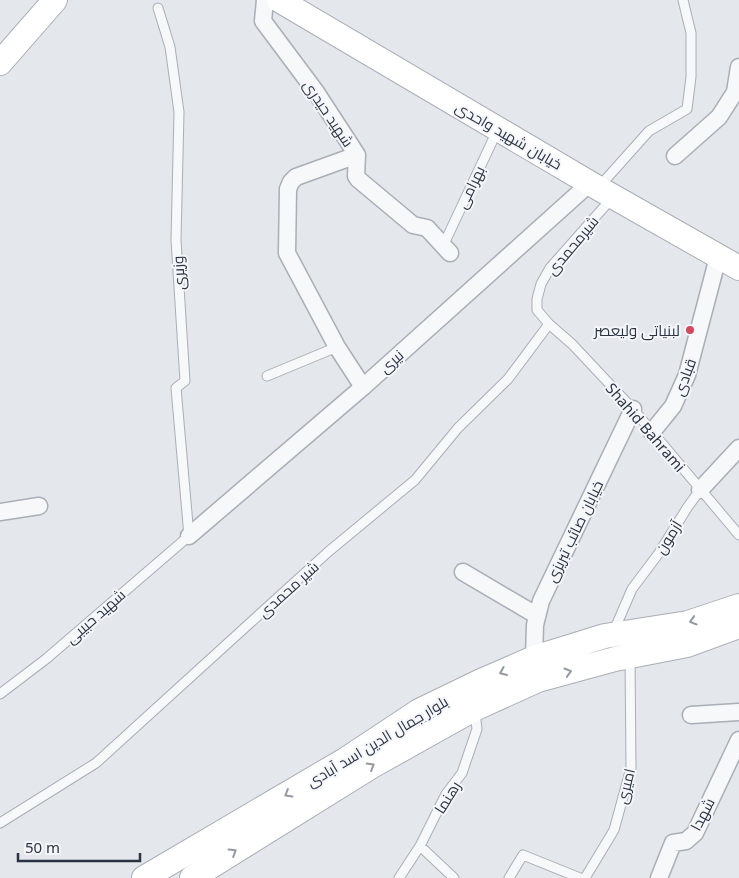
<svg xmlns="http://www.w3.org/2000/svg" width="739" height="878" font-family="'Noto Sans',Cairo,sans-serif">
<style>
.lines{fill:none;stroke-linecap:round;stroke-linejoin:round}
.service-casing{stroke:#a9aeb7;stroke-width:11}
.minor-casing{stroke:#a9aeb7;stroke-width:19}
.secondary-casing{stroke:#a9aeb7;stroke-width:26}
.service{stroke:#f7f8fa;stroke-width:9}
.minor{stroke:#f7f8fa;stroke-width:16}
.secondary{stroke:#fff;stroke-width:24}
.oneway{stroke:#959aa2}
.poi-dot{fill:#d1495b;stroke:#f4f6f9;stroke-width:2}
.labels{text-anchor:middle;dominant-baseline:central;stroke-width:4;stroke-linejoin:round;paint-order:stroke}
.street-label{font-size:15px;fill:#2b3445;stroke:#f4f6f9}
.poi-label{font-size:15px;fill:#2b3445;stroke:#f4f6f9;text-anchor:end}
</style>
<rect width="100%" height="100%" fill="#e4e7ec"/>
<g class="lines">
<defs>
<path id="service" d="M 598,188 L 649,131 L 687,109 L 691,77 L 691,33 L 683,0
M 612,198 L 550,268 L 541,284 L 537,299 L 537,310 L 549,324 L 572,344 L 633,409 L 739,535
M 443,246 L 498,129
M 267,376 L 337,347
M 613,633 L 632,589 L 659,553 L 687,508 L 700,490
M 0,694 L 46,659 L 189,536 L 176,388 L 185,381 L 176,240 L 179,112 L 170,47 L 158,8
M 0,823 L 96,763 L 328,552 L 415,480 L 458,428 L 508,379 L 549,324
M 420,846 L 454,878
M 399,878 L 420,846 L 446,794 L 462,773 L 477,729 L 475,712
M 509,878 L 523,855 L 580,878
M 585,878 L 614,830 L 631,768 L 630,656"/>
<path id="minor" d="M 265,0 L 263,21 L 316,92 L 357,155 L 356,176 L 358,179 L 413,225 L 427,228 L 450,253
M 357,155 L 296,177 L 291,182 L 288,189 L 287,253 L 337,347 L 363,387
M 675,156 L 719,117 L 735,92 L 739,67
M 652,432 L 673,406 L 687,375 L 718,257
M 700,490 L 739,448
M 0,512 L 39,506
M 189,536 L 363,387 L 590,183
M 463,572 L 536,615
M 534,658 L 535,625 L 541,601 L 633,409
M 691,715 L 739,712
M 659,878 L 673,843 L 686,841 L 695,833 L 739,740"/>
<path id="secondary" d="M 279,0 L 598,188 L 739,268
M 0,63 L 55,0
M 144,878 L 345,760 L 419,711 L 479,682 L 534,658 L 605,636 L 688,623 L 739,606
M 192,878 L 372,766 L 474,709 L 538,680 L 615,659 L 687,645 L 739,626"/>
</defs>
<!-- service casing -->
<use href="#service" class="service-casing"/>
<!-- minor casing -->
<use href="#minor" class="minor-casing"/>
<!-- secondary casing -->
<use href="#secondary" class="secondary-casing"/>
<!-- service -->
<use href="#service" class="service"/>
<!-- minor -->
<use href="#minor" class="minor"/>
<!-- secondary -->
<use href="#secondary" class="secondary"/>
</g>
<!-- one-way arrows -->
<defs><path id="oneway-chevron" d="M-2-3.5L2.5 0L-2 3.5" fill="none" stroke-width="1.6" stroke-linecap="round" stroke-linejoin="round" transform="scale(1.25)"/></defs>
<g class="oneway">
<use href="#oneway-chevron" transform="translate(693 621) rotate(163)"/>
<use href="#oneway-chevron" transform="translate(503 672) rotate(157)"/>
<use href="#oneway-chevron" transform="translate(568 672) rotate(-16)"/>
<use href="#oneway-chevron" transform="translate(371 766) rotate(-31)"/>
<use href="#oneway-chevron" transform="translate(288 794) rotate(149)"/>
<use href="#oneway-chevron" transform="translate(233 852) rotate(-32)"/>
</g>
<!-- markers -->
<circle class="poi-dot" cx="690" cy="330" r="5"/>
<g class="labels">
<!-- street labels -->
<g class="street-label">
<text transform="translate(329 113) rotate(56)">شهید حیدری</text>
<text transform="translate(509 135) rotate(30)">خیابان شهید واحدی</text>
<text transform="translate(470 187) rotate(-64)">بهرامی</text>
<text transform="translate(572 245) rotate(-50)">شیرمحمدی</text>
<text transform="translate(178 273) rotate(-93)">وزیری</text>
<text transform="translate(391 361) rotate(-42)">نیری</text>
<text transform="translate(684 377) rotate(-70)">قبادی</text>
<text transform="translate(646 427) rotate(49)">Shahid Bahrami</text>
<text transform="translate(574 531) rotate(-64)">خیابان صائب تبریزی</text>
<text transform="translate(668 537) rotate(-58)">آزمون</text>
<text transform="translate(288 589) rotate(-42)">شیر محمدی</text>
<text transform="translate(95 616) rotate(-41)">شهید حبیبی</text>
<text transform="translate(377 741) rotate(-31)">بلوار جمال الدین اسد آبادی</text>
<text transform="translate(625 786) rotate(-76)">امیری</text>
<text transform="translate(447 797) rotate(-58)">رهنما</text>
<text transform="translate(702 814) rotate(-63)">شهدا</text>
</g>
<!-- poi labels -->
<g class="poi-label">
<text x="680" y="330">لبنیاتی ولیعصر</text>
</g>
</g>
<!-- scale -->
<path d="M18 853v8h122v-8" fill="none" stroke="#2b3445" stroke-width="2.5"/>
<text x="25" y="853" font-size="15" fill="#2b3445" stroke="#f4f6f9" stroke-width="4" paint-order="stroke">50 m</text>
</svg>
